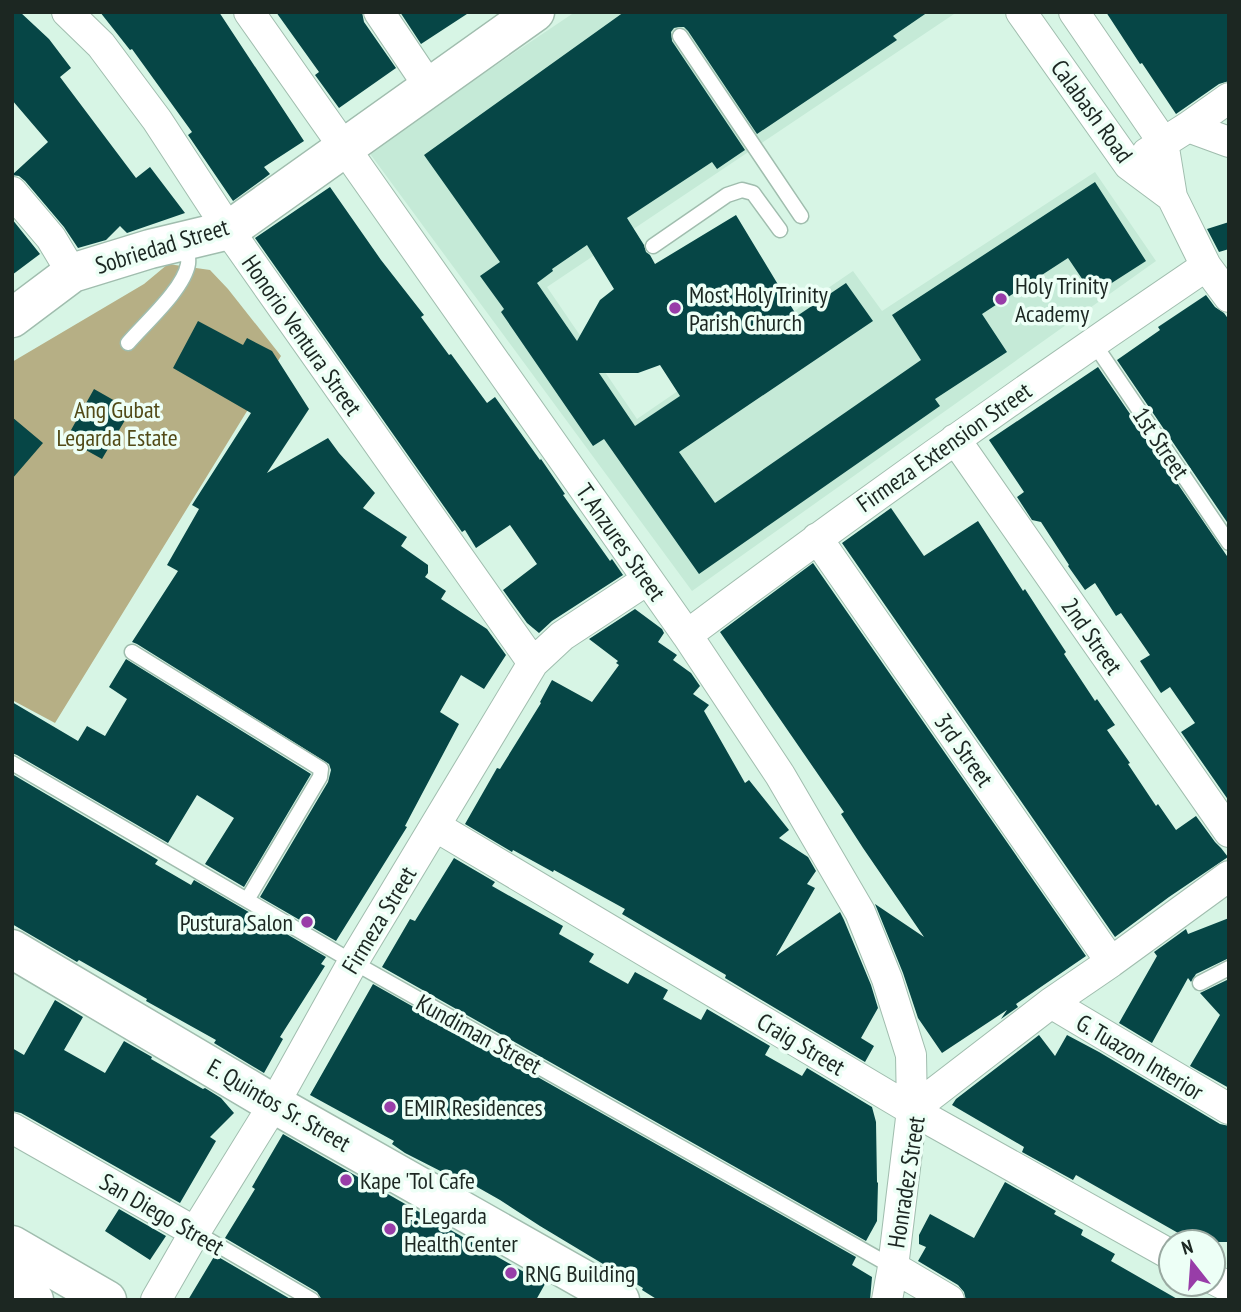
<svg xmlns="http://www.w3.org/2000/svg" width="1241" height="1312" font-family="'PT Sans Narrow',sans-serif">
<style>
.built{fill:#c5ead7}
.forest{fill:#b6af85}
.building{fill:#064646;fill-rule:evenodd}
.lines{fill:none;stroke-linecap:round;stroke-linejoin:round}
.lane-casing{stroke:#a0bdae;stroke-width:17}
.street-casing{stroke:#a0bdae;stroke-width:32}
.secondary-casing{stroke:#a0bdae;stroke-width:41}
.highway-casing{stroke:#a0bdae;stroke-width:41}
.lane{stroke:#fff;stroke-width:14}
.street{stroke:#fff;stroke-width:30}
.secondary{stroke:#fff;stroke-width:38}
.highway{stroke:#fff;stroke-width:38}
.poi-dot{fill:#983da8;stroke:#edfff6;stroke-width:2.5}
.labels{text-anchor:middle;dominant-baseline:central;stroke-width:7;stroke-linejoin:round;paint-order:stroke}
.street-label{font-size:24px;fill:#1c2722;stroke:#edfff6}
.poi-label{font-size:24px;fill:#1c2722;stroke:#edfff6;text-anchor:start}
.park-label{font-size:24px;fill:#524a17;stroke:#edfff6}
</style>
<rect width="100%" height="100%" fill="#d7f5e5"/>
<!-- built -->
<path class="built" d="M 575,12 L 957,12 L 547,287 L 637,419 L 853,271 L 882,311 L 1095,172 L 1156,261 L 692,591 L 368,151 Z"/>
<!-- forest -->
<path class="forest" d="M 168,264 L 210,270 L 228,289 L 281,356 L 55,723 L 12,700 L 12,362 L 144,284 Z"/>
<!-- building -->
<path class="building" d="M 12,12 L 20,12 L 49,39 L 71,68 L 60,77 L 136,178 L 150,167 L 185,213 L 127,233 L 120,226 L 106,240 L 78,248 L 64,227 L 25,181 L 19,176 L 12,175 L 48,142 L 12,100 Z
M 100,12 L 219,12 L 304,141 L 264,167 L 270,174 L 233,201 L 188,135 L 192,132 L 132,49 L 130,50 Z
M 276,12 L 362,12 L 364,22 L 396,68 L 339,108 L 315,75 L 319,72 Z
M 400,12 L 470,12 L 421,44 Z
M 624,12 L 928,12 L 893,36 L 897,40 L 757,134 L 688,31 L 684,27 L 679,27 L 674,28 L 671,32 L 672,41 L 745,150 L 717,169 L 712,162 L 627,218 L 644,245 L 646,252 L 650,255 L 655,264 L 736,215 L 797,316 L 846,283 L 873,321 L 679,452 L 715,503 L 921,360 L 892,315 L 1095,182 L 1146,261 L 1093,295 L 1068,258 L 982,314 L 1007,352 L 935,399 L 940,406 L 699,574 L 604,439 L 593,446 L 501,312 L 504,309 L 480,276 L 500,262 L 424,155 ZM 587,245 L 614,289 L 600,300 L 577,341 L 537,283 L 553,271 L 552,269 ZM 660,365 L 680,396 L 635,426 L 599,373 L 638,373 Z
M 1106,12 L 1229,12 L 1229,81 L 1219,84 L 1176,114 L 1142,63 L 1140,64 Z
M 330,187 L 381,260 L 424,315 L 421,317 L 449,355 L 451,354 L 487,403 L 495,397 L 540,460 L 541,459 L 565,494 L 563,495 L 610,561 L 612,559 L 623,575 L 552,621 L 539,633 L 527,623 L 503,590 L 537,564 L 510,525 L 476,548 L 465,530 L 462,532 L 255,238 Z
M 12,219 L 40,254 L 12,275 Z
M 1229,222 L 1229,249 L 1219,252 L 1207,229 Z
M 1206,295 L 1215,307 L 1224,313 L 1229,320 L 1229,525 L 1117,360 L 1160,330 L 1158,327 Z
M 198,321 L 243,345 L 247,338 L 272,351 L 309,409 L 267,473 L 328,438 L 339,453 L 375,493 L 363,508 L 407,537 L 401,546 L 428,565 L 428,573 L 425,577 L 446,591 L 441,599 L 487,629 L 506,655 L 484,689 L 461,675 L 440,712 L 459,724 L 405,826 L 407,827 L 336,941 L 260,897 L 328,782 L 331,770 L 329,764 L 137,644 L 132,642 L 178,571 L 167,565 L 199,509 L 192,505 L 251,413 L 173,368 Z
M 1098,367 L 1229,559 L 1229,801 L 1181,732 L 1195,723 L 1170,687 L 1161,693 L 1140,661 L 1150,655 L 1121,613 L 1116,616 L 1095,583 L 1085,590 L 1068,566 L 1069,565 L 1041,522 L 1032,520 L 1017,497 L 1024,492 L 989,440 Z
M 94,389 L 131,410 L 102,459 L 66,439 Z
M 12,417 L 43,443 L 12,479 Z
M 891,508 L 924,556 L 978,521 L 1023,591 L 1025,589 L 1045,620 L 1066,652 L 1064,654 L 1095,701 L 1097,699 L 1115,725 L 1107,730 L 1130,763 L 1128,764 L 1156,806 L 1158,804 L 1176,830 L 1196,816 L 1215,842 L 1221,848 L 1228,857 L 1169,897 L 1115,937 L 842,543 Z
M 813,563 L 1086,956 L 1016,1004 L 1018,1007 L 1001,1019 L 1007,1010 L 942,1053 L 918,1018 L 903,973 L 875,904 L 924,937 L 863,848 L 841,814 L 844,812 L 720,632 Z
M 635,609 L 662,629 L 664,633 L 658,642 L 677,655 L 673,660 L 691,673 L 700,686 L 693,694 L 709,705 L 704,711 L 745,783 L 749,780 L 789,830 L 779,838 L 808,857 L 816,871 L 807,884 L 815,888 L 776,956 L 840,912 L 844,920 L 871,985 L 878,1008 L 861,1038 L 874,1046 L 865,1062 L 725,978 L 726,975 L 622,914 L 625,909 L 554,870 L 553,872 L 513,850 L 512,852 L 465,824 L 497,768 L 500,769 L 541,703 L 540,702 L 552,680 L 592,702 L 619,665 L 616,663 L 618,661 L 589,639 Z
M 126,659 L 311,774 L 244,887 L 205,864 L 234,818 L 197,795 L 168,843 L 17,755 L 12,753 L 12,702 L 78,741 L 87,726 L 105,736 L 127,699 L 109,687 Z
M 12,774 L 158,860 L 155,864 L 191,885 L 194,880 L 326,957 L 321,964 L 325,966 L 280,1037 L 283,1039 L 264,1073 L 214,1043 L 216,1040 L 146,1001 L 147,999 L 79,960 L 77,962 L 12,924 Z
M 454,858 L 495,882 L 492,886 L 563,926 L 559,934 L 594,954 L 589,962 L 628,984 L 635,972 L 668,990 L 663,999 L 701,1020 L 707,1009 L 770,1046 L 765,1055 L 802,1076 L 807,1068 L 872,1107 L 876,1122 L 877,1182 L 878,1183 L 877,1221 L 866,1241 L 382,967 L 410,919 L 415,921 Z
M 1229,918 L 1229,958 L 1196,974 L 1191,982 L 1188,978 L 1152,1043 L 1119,1023 L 1157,956 L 1154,952 L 1186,929 L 1188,934 Z
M 1229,979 L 1229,1088 L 1190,1066 L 1220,1015 L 1200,993 Z
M 373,984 L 856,1257 L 852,1265 L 872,1277 L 870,1300 L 658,1300 L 642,1290 L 643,1288 L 540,1226 L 500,1200 L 463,1179 L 462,1182 L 405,1153 L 392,1144 L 394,1141 L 310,1095 Z
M 55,1000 L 83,1017 L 64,1050 L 105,1073 L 124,1041 L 152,1057 L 151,1059 L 203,1089 L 205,1088 L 221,1098 L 234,1113 L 210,1137 L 216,1141 L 180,1203 L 21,1113 L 12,1111 L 12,1048 L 24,1055 Z
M 1039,1035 L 1055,1056 L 1067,1035 L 1099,1052 L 1220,1124 L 1229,1126 L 1229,1242 L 1194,1242 L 1076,1175 L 1073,1180 L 1022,1152 L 1024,1147 L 952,1105 L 956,1099 Z
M 283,1134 L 545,1284 L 536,1300 L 322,1300 L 317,1292 L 225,1238 L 255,1189 L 252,1187 Z
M 1005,1182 L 1056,1211 L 1054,1214 L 1083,1230 L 1081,1235 L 1115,1254 L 1111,1261 L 1179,1300 L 966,1300 L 964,1292 L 958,1285 L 918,1261 L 926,1247 L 919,1244 L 919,1235 L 930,1214 L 974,1238 Z
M 119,1209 L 166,1236 L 150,1260 L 105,1231 Z
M 215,1255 L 292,1300 L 188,1300 Z"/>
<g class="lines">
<defs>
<path id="lane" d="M 680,36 L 801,216
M 653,246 L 727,195 L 742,190 L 753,193 L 780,230
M 1093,342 L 1229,543
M 128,343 C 144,324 184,289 188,264 C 189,258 187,249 186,242
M 132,652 L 321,769 L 320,777 L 247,900
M 12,763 L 353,962 L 893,1267
M 1200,983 L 1229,968
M 195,1232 L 312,1300"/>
<path id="street" d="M 67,12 L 101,45 L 157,120 L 236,241 L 533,663
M 249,12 L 687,635 L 780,775 L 860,912 L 887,979 L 911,1055 L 912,1110 L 893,1267 L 887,1300
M 379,12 L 430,88
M 1021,12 L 1129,165 L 1172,197
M 1074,12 L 1163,142 L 1172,197 L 1206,266 L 1229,297
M 1188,127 L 1229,142
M 1147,153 L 1188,127 L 1229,98
M 12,192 L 51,238 L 72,273
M 955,439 L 1229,832
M 817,538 L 1111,962
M 687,635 C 857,508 1030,385 1206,266
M 435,826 L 912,1110 L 1171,1255
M 1051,1003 L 1229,1109
M 912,1110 L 1051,1003 L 1111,962 L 1229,876
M 12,1128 L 195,1232
M 893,1267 L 949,1300
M 1213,1279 L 1229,1287
M 156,1300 L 195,1232 L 274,1104 L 353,962 L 533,663 L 562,636 L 647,580"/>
<path id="secondary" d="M 12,318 L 72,273 L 150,249 L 229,230 L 535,12
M 12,949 L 274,1104 L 620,1300"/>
<path id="highway" d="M 12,1245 L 107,1300
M 12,1287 L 34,1300"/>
</defs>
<!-- lane casing -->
<use href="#lane" class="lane-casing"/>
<!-- street casing -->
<use href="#street" class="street-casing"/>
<!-- secondary casing -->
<use href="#secondary" class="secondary-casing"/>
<!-- highway casing -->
<use href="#highway" class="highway-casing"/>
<!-- lane -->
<use href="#lane" class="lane"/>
<!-- street -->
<use href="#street" class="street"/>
<!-- secondary -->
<use href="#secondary" class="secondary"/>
<!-- highway -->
<use href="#highway" class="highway"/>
</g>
<!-- markers -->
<g class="poi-dot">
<circle cx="1001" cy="299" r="7"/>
<circle cx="675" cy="308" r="7"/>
<circle cx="307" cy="922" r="7"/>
<circle cx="390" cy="1107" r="7"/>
<circle cx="346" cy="1180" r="7"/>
<circle cx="390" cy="1229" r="7"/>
<circle cx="511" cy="1273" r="7"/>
</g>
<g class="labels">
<!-- street labels -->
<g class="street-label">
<text transform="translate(1092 111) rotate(54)">Calabash Road</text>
<text transform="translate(162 246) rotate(-17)">Sobriedad Street</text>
<text transform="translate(302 335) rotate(55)">Honorio Ventura Street</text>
<text transform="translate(1161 443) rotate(56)">1st Street</text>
<text transform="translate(944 447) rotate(-35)">Firmeza Extension Street</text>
<text transform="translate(621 542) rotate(55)">T. Anzures Street</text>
<text transform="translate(1092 636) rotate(55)">2nd Street</text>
<text transform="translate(964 750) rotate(55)">3rd Street</text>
<text transform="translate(379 920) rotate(-59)">Firmeza Street</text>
<text transform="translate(479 1034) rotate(29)">Kundiman Street</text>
<text transform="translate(801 1044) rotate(31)">Craig Street</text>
<text transform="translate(1140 1057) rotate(31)">G. Tuazon Interior</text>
<text transform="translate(279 1105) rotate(30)">E. Quintos Sr. Street</text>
<text transform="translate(906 1182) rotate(-81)">Honradez Street</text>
<text transform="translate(162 1214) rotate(30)">San Diego Street</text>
</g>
<!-- poi labels -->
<g class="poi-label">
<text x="1015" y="285">Holy Trinity<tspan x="1015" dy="28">Academy</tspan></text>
<text x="689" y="294">Most Holy Trinity<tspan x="689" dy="28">Parish Church</tspan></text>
<text x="293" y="922" text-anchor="end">Pustura Salon</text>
<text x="404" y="1107">EMIR Residences</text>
<text x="360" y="1180">Kape 'Tol Cafe</text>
<text x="404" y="1215">F. Legarda<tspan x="404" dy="28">Health Center</tspan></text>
<text x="525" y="1273">RNG Building</text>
</g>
<!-- park labels -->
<g class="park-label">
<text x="117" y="409">Ang Gubat<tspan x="117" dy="28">Legarda Estate</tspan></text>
</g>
</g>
<!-- border -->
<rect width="1241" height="1312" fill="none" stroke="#1c2722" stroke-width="28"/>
<!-- north arrow -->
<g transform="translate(1192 1263) rotate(343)"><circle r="33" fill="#edfff6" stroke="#99a9a1" stroke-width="2"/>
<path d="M0-5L12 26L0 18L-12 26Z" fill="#983da8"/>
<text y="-10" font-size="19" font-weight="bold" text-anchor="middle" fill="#1c2722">N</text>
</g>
</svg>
